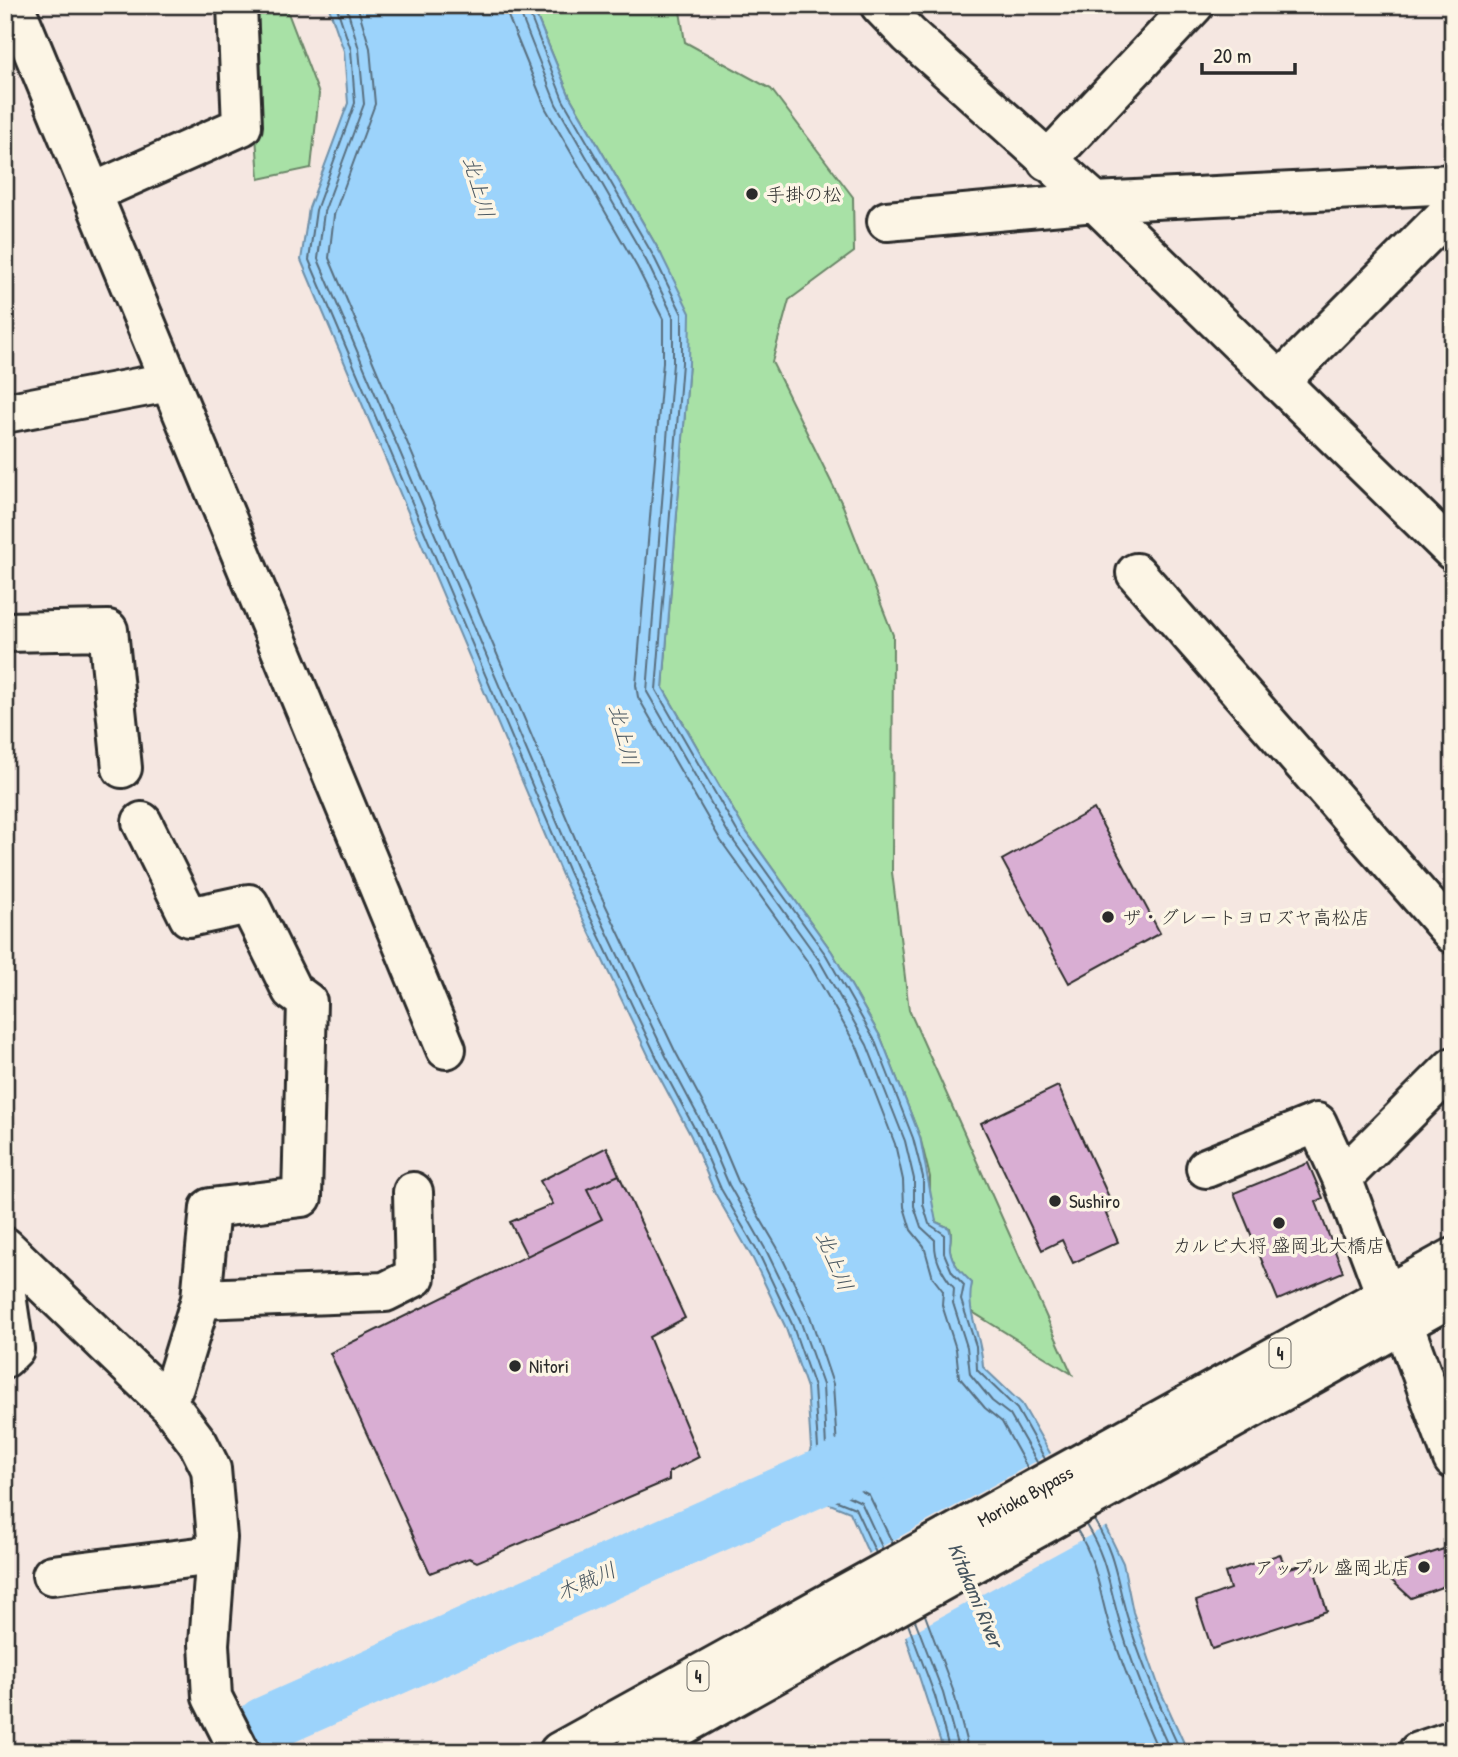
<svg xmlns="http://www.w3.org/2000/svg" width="1458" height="1757" font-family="'Patrick Hand','Klee One',sans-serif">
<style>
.green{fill:#a8e1a6;stroke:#6a8668;stroke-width:2}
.water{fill:#9cd3fb;stroke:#6f90a8;stroke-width:2}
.pier{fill:#f5e7e1}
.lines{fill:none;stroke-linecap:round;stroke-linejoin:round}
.shore{stroke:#586e7e;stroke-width:2}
.river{stroke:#9cd3fb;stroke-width:56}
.building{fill:#d9aed3;stroke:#2b2b2b;stroke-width:2}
.minor-casing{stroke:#2b2b2b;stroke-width:44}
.highway-casing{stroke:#2b2b2b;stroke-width:44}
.minor{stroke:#fcf5e5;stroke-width:38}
.highway{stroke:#fcf5e5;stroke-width:38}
.poi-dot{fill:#2b2b2b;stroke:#fcf5e5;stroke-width:2.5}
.labels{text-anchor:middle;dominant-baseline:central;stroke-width:7;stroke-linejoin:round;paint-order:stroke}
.shield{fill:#fcf5e5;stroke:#6a6863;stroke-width:2}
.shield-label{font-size:18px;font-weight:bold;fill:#2b2b2b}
.poi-label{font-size:19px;fill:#2b2b2b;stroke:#fcf5e5;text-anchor:start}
.street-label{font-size:19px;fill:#2b2b2b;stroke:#fcf5e5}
.water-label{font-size:21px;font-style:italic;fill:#47555f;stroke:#fcf5e5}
</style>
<rect width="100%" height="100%" fill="#f5e7e1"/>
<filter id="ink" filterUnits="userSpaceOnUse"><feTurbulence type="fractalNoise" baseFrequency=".0143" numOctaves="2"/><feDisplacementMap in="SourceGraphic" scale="14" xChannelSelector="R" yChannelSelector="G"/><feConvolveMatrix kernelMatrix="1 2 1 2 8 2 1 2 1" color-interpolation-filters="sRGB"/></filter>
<g filter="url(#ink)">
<!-- green -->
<path class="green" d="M 247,5 L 285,5 L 319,94 L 311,168 L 259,179 Z
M 532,5 L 679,5 L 685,42 L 771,89 L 853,197 L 854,252 L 789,300 L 772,362 L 843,506 L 893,635 L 892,872 L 909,1010 L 1072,1374 L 971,1311 L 968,1299 L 972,1283 C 963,1274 952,1264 950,1250 C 949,1242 953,1237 950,1228 L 936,1222 L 930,1203 L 930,1177 L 920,1137 L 881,1038 L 832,952 L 743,827 L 663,688 L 689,363 L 661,254 L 570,97 Z"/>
<!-- water -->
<path class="water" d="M 328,5 L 532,5 L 570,97 L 661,254 L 690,313 L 689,363 L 663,688 L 743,827 L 832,952 L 881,1038 L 920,1137 L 936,1222 L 949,1228 C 953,1237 949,1242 950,1250 C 952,1264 963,1274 972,1283 C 965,1312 982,1336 983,1367 L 1022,1404 L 1054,1460 L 1105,1526 L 1123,1563 L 1133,1612 L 1160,1690 L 1188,1752 L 944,1752 L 906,1637 L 850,1512 L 820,1500 L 808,1500 L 800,1479 L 811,1448 L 807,1388 L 785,1326 L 753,1259 L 715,1193 L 691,1136 L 652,1063 L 562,875 L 301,260 L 309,208 L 348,103 L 344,51 Z"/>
<!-- pier -->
<path class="pier" d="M 1053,1452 L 1094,1501 L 1109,1525 L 902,1638 L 865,1556 Z"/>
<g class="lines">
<!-- shore -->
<path class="shore" d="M 336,5 L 351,50 L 355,103 L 316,210 L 309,260 L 569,872 L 658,1060 L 697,1133 L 721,1189 L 760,1256 L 792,1324 L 814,1387 L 818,1448 L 808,1480 L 812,1491 L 855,1508 L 876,1553
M 346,5 L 359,49 L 364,104 L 324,212 L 318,259 L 577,869 L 666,1056 L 705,1129 L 729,1185 L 767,1252 L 800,1320 L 823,1385 L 826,1448 L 818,1482 L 861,1502 L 883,1549
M 357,5 L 370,48 L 375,104 L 334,215 L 329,258 L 586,864 L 675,1051 L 714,1124 L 738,1181 L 777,1247 L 810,1316 L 833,1384 L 837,1448 L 832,1475 L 869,1495 L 893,1544
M 507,5 L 508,16 L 546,109 L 637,267 L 663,319 L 663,362 L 636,685 L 638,697 L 721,841 L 810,965 L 858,1049 L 895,1144 L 903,1180 L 904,1207 L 911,1230 L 924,1246 L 933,1278 L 943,1291 L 942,1305 L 956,1349 L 959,1377 L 985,1408 L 1002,1422 L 1028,1469
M 517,5 L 556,104 L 647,262 L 673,316 L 673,363 L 647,692 L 730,836 L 819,960 L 867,1045 L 905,1141 L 914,1179 L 914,1206 L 921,1227 L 935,1240 C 934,1259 942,1273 954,1288 L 953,1303 L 967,1347 L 970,1374 L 992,1401 L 1010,1415 L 1038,1464
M 526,5 L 563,100 L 654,257 L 682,314 L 682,363 L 656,690 L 737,831 L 826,955 L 875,1041 L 913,1138 L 923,1177 L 923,1204 L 929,1224 L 944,1234 L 944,1253 L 952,1272 L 964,1285 L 961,1300 L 976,1346 L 977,1370 L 1017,1409 L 1045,1459
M 1094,1520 C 1116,1556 1116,1579 1127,1616 C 1141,1663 1160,1707 1181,1752
M 1086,1525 C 1106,1557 1108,1580 1118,1616 C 1130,1663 1151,1708 1171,1752
M 1077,1530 C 1097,1562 1098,1586 1108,1621 C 1122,1666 1140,1709 1159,1752
M 925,1615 L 953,1690 L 969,1752
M 915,1620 L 943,1693 L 959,1752
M 908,1624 L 935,1696 L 950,1752"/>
<!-- river -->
<path class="river" d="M 264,1725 L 871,1455"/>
</g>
<!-- building -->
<path class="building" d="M 1094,809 L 1160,933 L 1069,983 L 1002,860 Z
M 1058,1086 L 1114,1208 L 1106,1214 L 1118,1242 L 1073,1263 L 1062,1240 L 1042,1250 L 981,1123 Z
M 607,1147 L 619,1175 L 587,1189 L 602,1219 L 527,1256 L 510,1222 L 553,1204 L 540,1181 Z
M 1308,1163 L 1323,1198 L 1316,1202 L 1343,1272 L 1278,1300 L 1234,1193 Z
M 619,1175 L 685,1318 L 649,1337 L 699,1457 L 669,1472 L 669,1480 L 477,1562 L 469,1558 L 430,1573 L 330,1353 L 602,1219 L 587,1189 Z
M 1453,1546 L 1453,1583 L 1411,1598 L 1390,1579 L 1389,1567 Z
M 1280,1554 L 1286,1569 L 1312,1562 L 1327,1611 L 1212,1649 L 1196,1601 L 1230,1589 L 1225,1573 Z"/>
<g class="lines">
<defs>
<path id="minor" d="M 14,5 L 446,1049
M 880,5 L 909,35 L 1095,202 L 1453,551
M 1047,161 L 1194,5
M 92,193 L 242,126 L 237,5
M 887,221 L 1095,202 L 1453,184
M 1279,382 L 1453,208
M 5,413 L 169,382
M 1136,573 L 1453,934
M 5,632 L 108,630 L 122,768
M 142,822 L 189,917 L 249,904 L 292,991 L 307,1002 L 302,1197 L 210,1208 L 201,1299 L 174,1387 L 163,1399
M 1453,1067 L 1342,1178 L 1386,1295 L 1403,1323 L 1453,1459
M 1206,1168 L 1317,1123 L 1342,1178
M 5,1247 L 170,1406 L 198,1443 L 211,1469 L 217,1538 L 209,1644 L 212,1697 L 240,1752
M 5,1288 L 14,1349 L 5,1358
M 201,1299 L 385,1292 L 415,1277 L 413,1192
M 52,1575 L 215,1555
M 1418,1752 L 1453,1740"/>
<path id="highway" d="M 559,1752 L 1453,1258
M 635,1752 L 1453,1296"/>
</defs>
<!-- minor casing -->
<use href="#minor" class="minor-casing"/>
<!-- highway casing -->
<use href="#highway" class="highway-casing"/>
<!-- minor -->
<use href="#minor" class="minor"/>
<!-- highway -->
<use href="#highway" class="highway"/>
</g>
</g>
<!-- markers -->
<g class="poi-dot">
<circle cx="752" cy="194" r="7"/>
<circle cx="1108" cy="917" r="7"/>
<circle cx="1055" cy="1201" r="7"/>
<circle cx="1279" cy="1223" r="7"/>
<circle cx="515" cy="1366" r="7"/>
<circle cx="1424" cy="1567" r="7"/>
</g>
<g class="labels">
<!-- shield labels -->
<g class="shield">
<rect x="1269.5" y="1338.5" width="21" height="29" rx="5"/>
<rect x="687.5" y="1661.5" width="21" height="29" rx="5"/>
</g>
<g class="shield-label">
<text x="1280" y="1353">4</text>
<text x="698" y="1676">4</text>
</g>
<!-- poi labels -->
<g class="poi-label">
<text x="766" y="194">手掛の松</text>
<text x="1122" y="917">ザ・グレートヨロズヤ高松店</text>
<text x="1069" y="1201">Sushiro</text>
<text x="1279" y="1245" text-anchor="middle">カルビ大将 盛岡北大橋店</text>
<text x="529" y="1366">Nitori</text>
<text x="1410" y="1567" text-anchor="end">アップル 盛岡北店</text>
</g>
<!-- street labels -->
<g class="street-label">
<text transform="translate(1025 1496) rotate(-29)">Morioka Bypass</text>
</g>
<!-- water labels -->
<g class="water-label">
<text transform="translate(479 187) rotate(74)">北上川</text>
<text transform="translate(624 735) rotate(76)">北上川</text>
<text transform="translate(835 1261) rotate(67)">北上川</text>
<text transform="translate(586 1581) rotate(-24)">木賊川</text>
<text transform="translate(976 1595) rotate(67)">Kitakami River</text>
</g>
</g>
<!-- margin -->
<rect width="1458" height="1757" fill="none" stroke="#fcf5e5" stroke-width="28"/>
<rect x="14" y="14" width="1430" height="1729" fill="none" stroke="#2b2b2b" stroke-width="2.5" filter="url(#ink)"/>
<!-- scale -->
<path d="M1202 63v10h93v-10" fill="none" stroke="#2b2b2b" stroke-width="3.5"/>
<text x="1213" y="63" font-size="21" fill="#2b2b2b" stroke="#fcf5e5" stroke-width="5" paint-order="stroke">20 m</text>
</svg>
